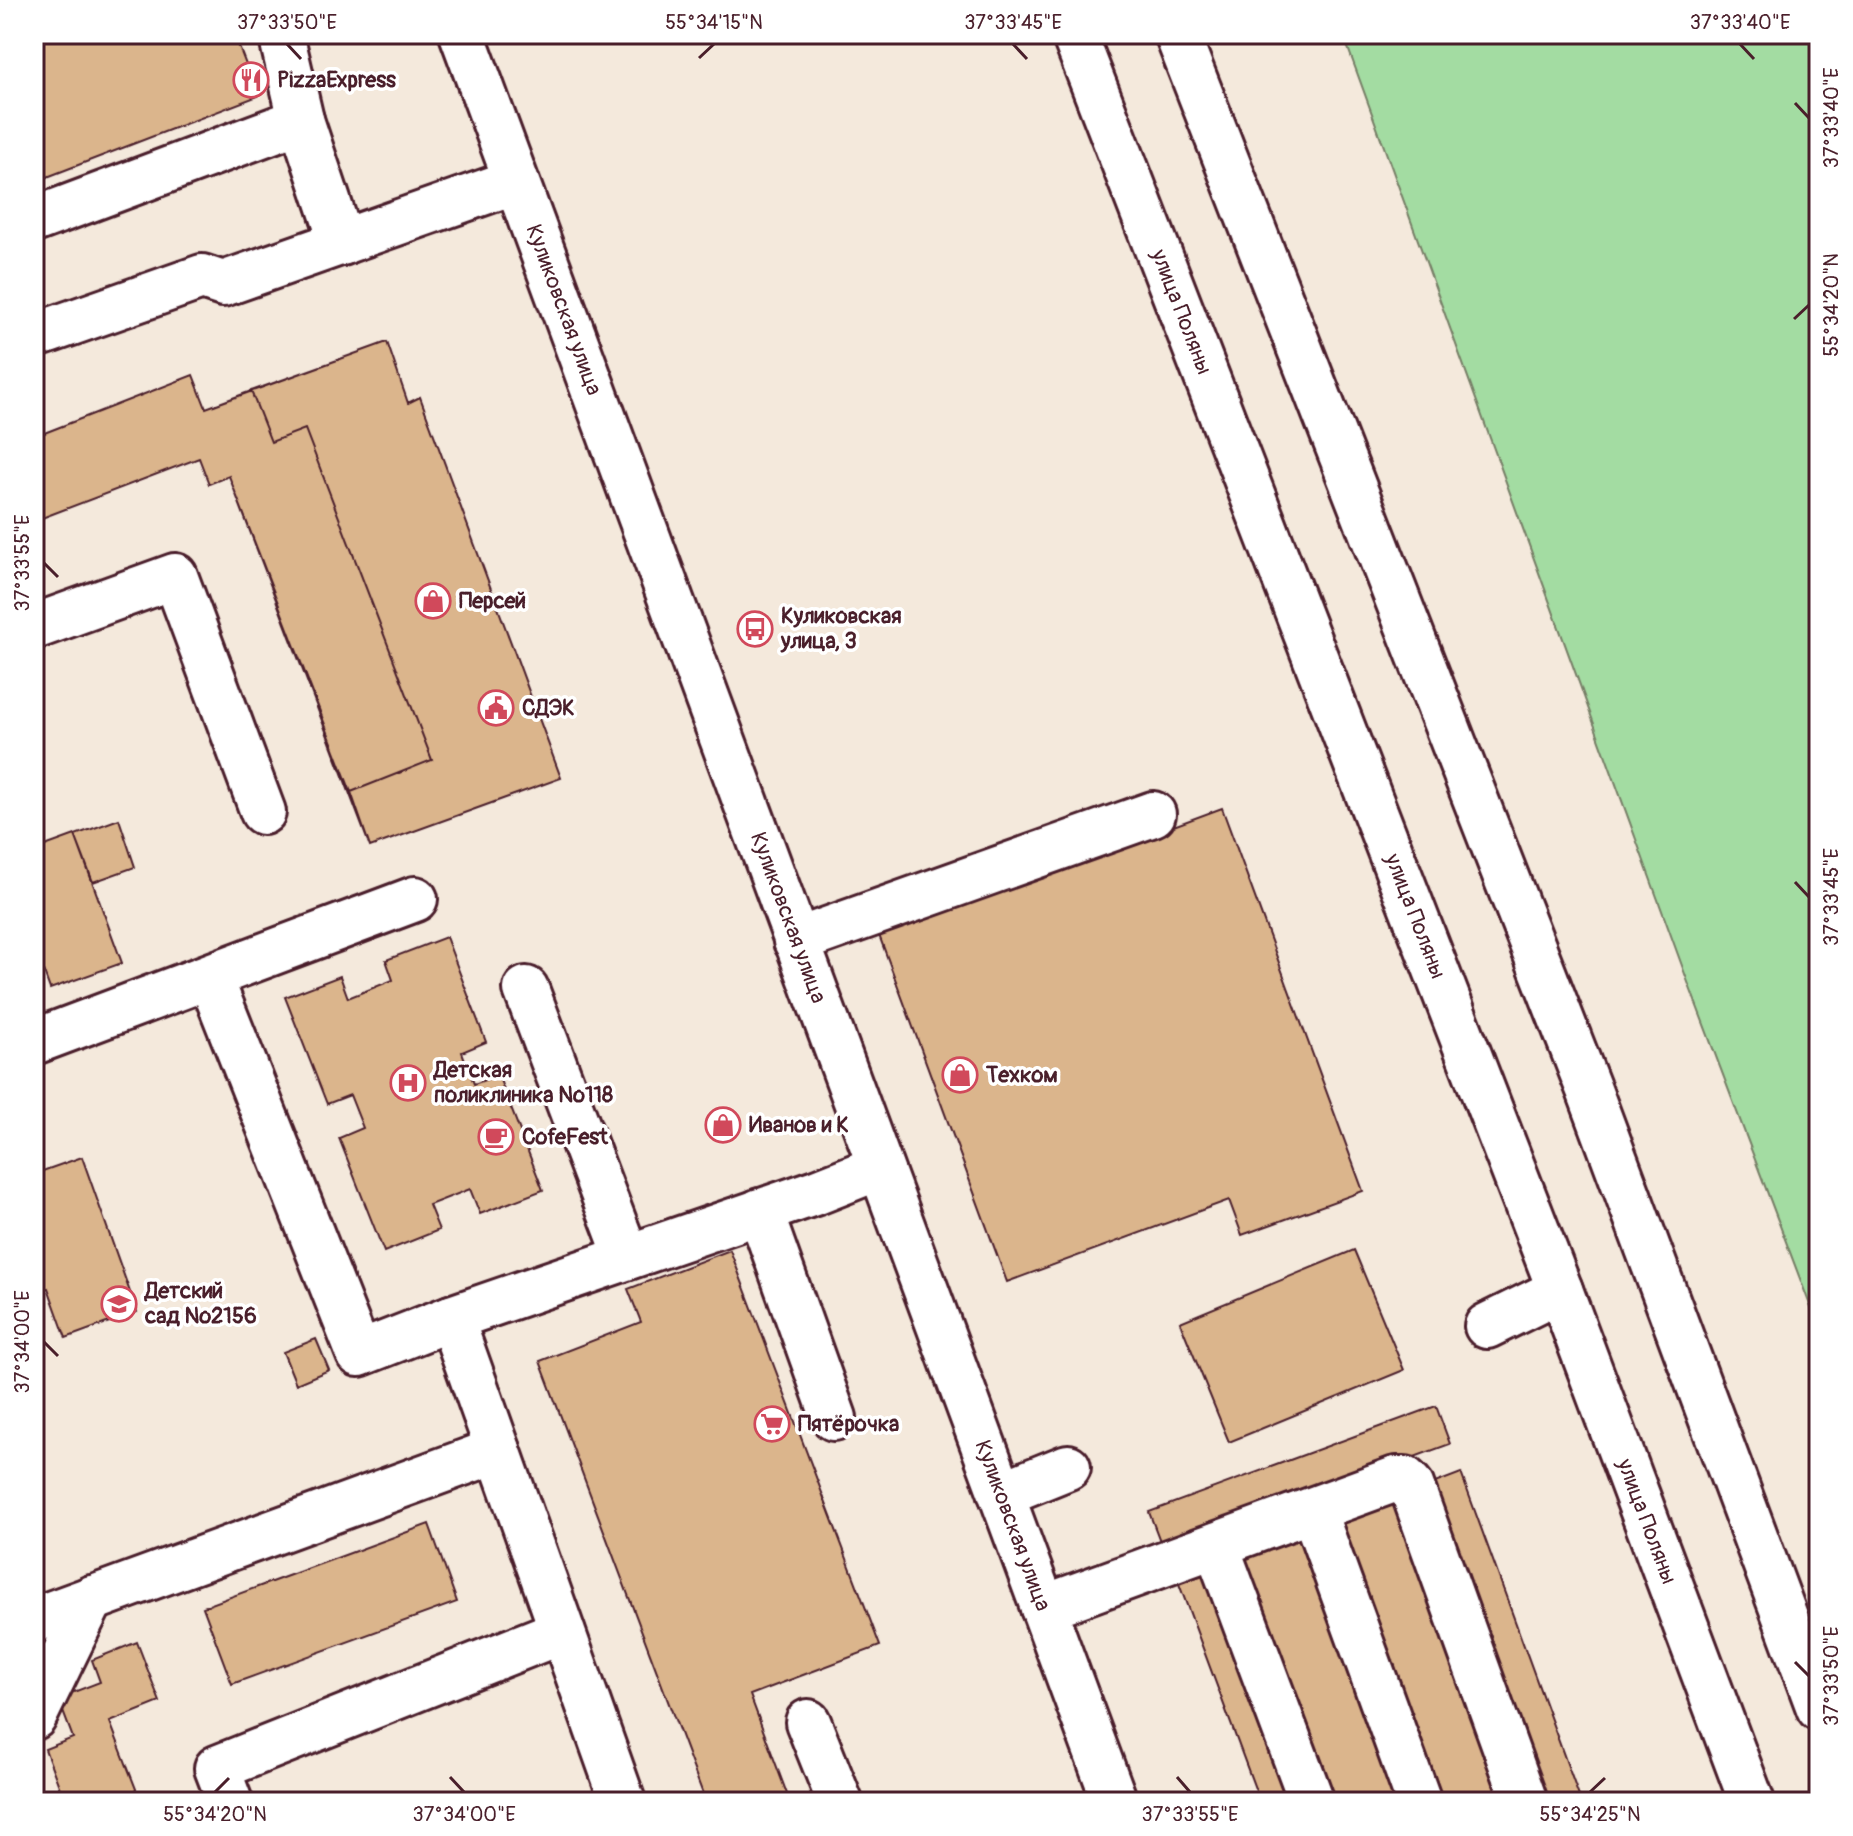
<svg xmlns="http://www.w3.org/2000/svg" width="1853" height="1836" font-family="Pangolin,sans-serif">
<style>
.green{fill:#a3dca2;stroke:#767e66;stroke-width:2}
.building{fill:#dbb58c;stroke:#4a1f2b;stroke-width:2}
.lines{fill:none;stroke-linecap:round;stroke-linejoin:round}
.minor-casing{stroke:#4a1f2b;stroke-width:50}
.major-casing{stroke:#4a1f2b;stroke-width:50}
.minor{stroke:#fff;stroke-width:44}
.major{stroke:#fff;stroke-width:44}
.ticks{fill:none;stroke:#4a1f2b;stroke-width:3}
.labels{text-anchor:middle;dominant-baseline:central;stroke-width:7;stroke-linejoin:round;paint-order:stroke}
.poi-label{font-size:22px;font-weight:bold;fill:#4a1f2b;stroke:#fff;text-anchor:start}
.street-label{font-size:22px;fill:#4a1f2b;stroke:#fff}
.neatline{fill:none;stroke:#4a1f2b;stroke-width:3}
.ticks-label{font-size:20px;text-anchor:middle;fill:#4a1f2b}
</style>
<rect width="100%" height="100%" fill="#f4e9dc"/>
<filter id="ink" filterUnits="userSpaceOnUse"><feTurbulence type="fractalNoise" baseFrequency=".0125" numOctaves="2"/><feDisplacementMap in="SourceGraphic" scale="16" xChannelSelector="R" yChannelSelector="G"/><feConvolveMatrix kernelMatrix="1 2 1 2 8 2 1 2 1" color-interpolation-filters="sRGB"/></filter>
<g filter="url(#ink)">
<!-- green -->
<path class="green" d="M 1343,34 L 1819,34 L 1819,1329 L 1689,985 Z"/>
<!-- building -->
<path class="building" d="M 34,34 L 234,34 L 258,96 L 34,182 Z
M 387,342 L 408,403 L 420,397 L 561,778 L 370,847 L 351,792 L 432,760 L 305,429 L 271,442 L 251,391 Z
M 387,342 L 408,403 L 420,397 L 561,778 L 370,847 L 229,476 L 209,484 L 199,458 L 34,521 L 34,437 L 193,375 L 206,408 Z
M 193,375 L 206,408 L 251,391 L 271,442 L 305,429 L 432,760 L 351,792 L 229,476 L 209,484 L 199,458 L 34,521 L 34,437 Z
M 1222,808 L 1363,1191 L 1242,1235 L 1229,1200 L 1007,1282 L 879,935 Z
M 119,819 L 135,867 L 93,882 L 75,835 Z
M 75,835 L 122,963 L 50,989 L 34,945 L 34,850 Z
M 446,937 L 486,1042 L 462,1052 L 474,1084 L 498,1075 L 543,1190 L 480,1214 L 470,1189 L 429,1205 L 439,1230 L 384,1252 L 339,1138 L 363,1128 L 350,1095 L 327,1104 L 285,997 L 340,976 L 348,998 L 393,980 L 386,960 Z
M 82,1157 L 137,1312 L 66,1338 L 48,1288 L 34,1292 L 34,1174 Z
M 730,1250 L 880,1646 L 750,1695 L 790,1802 L 706,1802 L 540,1361 L 641,1322 L 628,1289 Z
M 1354,1250 L 1404,1370 L 1229,1442 L 1180,1322 Z
M 316,1339 L 329,1370 L 296,1384 L 283,1352 Z
M 1436,1406 L 1450,1444 L 1163,1549 L 1149,1512 Z
M 1461,1473 L 1581,1802 L 1543,1802 L 1427,1486 Z
M 1396,1498 L 1511,1802 L 1439,1802 L 1332,1522 Z
M 429,1524 L 457,1602 L 232,1684 L 203,1607 Z
M 1301,1531 L 1404,1802 L 1331,1802 L 1238,1555 Z
M 1210,1568 L 1297,1802 L 1260,1802 L 1178,1581 Z
M 137,1642 L 160,1702 L 110,1722 L 141,1802 L 65,1802 L 45,1749 L 73,1738 L 58,1698 L 100,1682 L 92,1660 Z"/>
<g class="lines">
<defs>
<g id="minor">
<path d="M 281,34 L 301,120"/>
<path id="s1" d="M 462,34 L 1115,1802"/>
<path d="M 34,220 L 301,120 L 342,243"/>
<path d="M 34,336 L 202,277 L 223,284 L 516,181"/>
<path d="M 34,627 L 175,576 L 263,812"/>
<path d="M 796,941 L 1153,814"/>
<path d="M 210,977 L 359,1354 L 451,1318"/>
<path d="M 526,989 L 627,1257"/>
<path d="M 34,1042 L 415,899"/>
<path d="M 760,1211 L 834,1418"/>
<path d="M 1487,1326 L 1560,1290"/>
<path d="M 498,1450 L 623,1802"/>
<path d="M 1001,1494 L 1068,1467"/>
<path d="M 1313,1510 L 1419,1802"/>
<path d="M 1216,1545 L 1312,1802"/>
<path d="M 1043,1608 L 1396,1479 L 1405,1479 L 1411,1485 L 1525,1802"/>
<path d="M 34,1620 L 498,1450 L 451,1318 L 817,1192 L 880,1167"/>
<path d="M 34,1717 L 92,1598"/>
<path d="M 808,1722 L 840,1802"/>
<path d="M 230,1802 L 217,1768 L 562,1631"/>
</g>
<g id="major">
<path id="s2" d="M 1074,34 L 1560,1290 L 1752,1802"/>
<path d="M 1177,34 L 1589,1090 L 1819,1708"/>
</g>
</defs>
<!-- minor casing -->
<use href="#minor" class="minor-casing"/>
<!-- major casing -->
<use href="#major" class="major-casing"/>
<!-- minor -->
<use href="#minor" class="minor"/>
<!-- major -->
<use href="#major" class="major"/>
</g>
</g>
<!-- ticks -->
<path class="ticks" d="M 287,44 L 301,59M 1013,44 L 1027,59M 1740,44 L 1754,59M 699,58 L 714,44M 1795,103 L 1809,118M 1794,319 L 1809,305M 44,563 L 58,577M 1795,882 L 1809,897M 44,1342 L 58,1356M 1795,1662 L 1809,1676M 450,1777 L 464,1792M 1177,1777 L 1190,1792M 215,1792 L 229,1778M 1590,1792 L 1605,1778"/>
<!-- icons -->
<defs>
<symbol id="restaurant-ring" viewBox="-11 -11 22 22"><circle r="9.5" fill="#fff" stroke="#d1495b" stroke-width="1.5"/><path d="M-5-6h1v4h1v-4h1v4h1v-4h1v5L-1.5 .5V6h-2V.5L-5-1ZM5-6V6H3V1.5H1.5Q1.5-4 5-6Z" fill="#d1495b"/></symbol>
<symbol id="shop-ring" viewBox="-11 -11 22 22"><circle r="9.5" fill="#fff" stroke="#d1495b" stroke-width="1.5"/><path d="M-5-2.5h2.3a2.7 3.5 0 0 1 5.4 0H5L5.5 6h-11ZM-1.5-2.5h3a1.5 2.3 0 0 0-3 0Z" fill="#d1495b"/></symbol>
<symbol id="bus-ring" viewBox="-11 -11 22 22"><circle r="9.5" fill="#fff" stroke="#d1495b" stroke-width="1.5"/><path d="M-5-6H5V4H4V6H2V4H-2V6H-4V4H-5ZM-3.5-4V0h7V-4ZM-3.5 1.2v1.5H-2V1.2ZM2 1.2v1.5H3.5V1.2Z" fill="#d1495b"/></symbol>
<symbol id="civic-ring" viewBox="-11 -11 22 22"><circle r="9.5" fill="#fff" stroke="#d1495b" stroke-width="1.5"/><path d="M-.6-6.5H3V-4.5H.6V-3L4-1V1h2V6H-6V1h2V-1L-.6-3ZM-1.2 2.5V6h2.4V2.5Z" fill="#d1495b"/></symbol>
<symbol id="hospital-ring" viewBox="-11 -11 22 22"><circle r="9.5" fill="#fff" stroke="#d1495b" stroke-width="1.5"/><path d="M-5-5h3v3.5h4V-5h3V5h-3V1.5h-4V5h-3Z" fill="#d1495b"/></symbol>
<symbol id="cafe-ring" viewBox="-11 -11 22 22"><circle r="9.5" fill="#fff" stroke="#d1495b" stroke-width="1.5"/><path d="M-5.5-4.5H6V0H3Q3 3.5 0 3.5H-2.5Q-5.5 3.5-5.5 0ZM3-3.2v2h1.7v-2ZM-6 4.5H4V6H-6Z" fill="#d1495b"/></symbol>
<symbol id="school-ring" viewBox="-11 -11 22 22"><circle r="9.5" fill="#fff" stroke="#d1495b" stroke-width="1.5"/><path d="M0-5L7-2L0 1L-7-2ZM-4 1L0 2.5L4 1V4Q0 6-4 4Z" fill="#d1495b"/></symbol>
<symbol id="supermarket-ring" viewBox="-11 -11 22 22"><circle r="9.5" fill="#fff" stroke="#d1495b" stroke-width="1.5"/><path d="M-6-5.5h2.5l.6 2H6L4.5 2H-2.5L-4.4-4H-6ZM-1.5 3.2a1.3 1.3 0 1 0 .1 0ZM3 3.2a1.3 1.3 0 1 0 .1 0Z" fill="#d1495b"/></symbol>
</defs>
<g fill-rule="evenodd">
<use href="#restaurant-ring" x="231" y="60" width="40" height="40"/>
<use href="#shop-ring" x="413" y="581" width="40" height="40"/>
<use href="#bus-ring" x="735" y="609" width="40" height="40"/>
<use href="#civic-ring" x="476" y="688" width="40" height="40"/>
<use href="#shop-ring" x="940" y="1055" width="40" height="40"/>
<use href="#hospital-ring" x="388" y="1063" width="40" height="40"/>
<use href="#shop-ring" x="703" y="1105" width="40" height="40"/>
<use href="#cafe-ring" x="476" y="1117" width="40" height="40"/>
<use href="#school-ring" x="99" y="1284" width="40" height="40"/>
<use href="#supermarket-ring" x="752" y="1404" width="40" height="40"/>
</g>
<g class="labels">
<!-- poi labels -->
<g class="poi-label">
<text x="277" y="80">PizzaExpress</text>
<text x="459" y="601">Персей</text>
<text x="781" y="616">Куликовская<tspan x="781" dy="25">улица, 3</tspan></text>
<text x="522" y="708">СДЭК</text>
<text x="434" y="1070">Детская<tspan x="434" dy="25">поликлиника №118</tspan></text>
<text x="986" y="1075">Техком</text>
<text x="749" y="1125">Иванов и К</text>
<text x="522" y="1137">CofeFest</text>
<text x="145" y="1291">Детский<tspan x="145" dy="25">сад №2156</tspan></text>
<text x="798" y="1424">Пятёрочка</text>
</g>
<!-- street labels -->
<g class="street-label">
<text stroke="none"><textPath href="#s1" startOffset="294">Куликовская улица</textPath></text>
<text stroke="none"><textPath href="#s2" startOffset="298">улица Поляны</textPath></text>
<text stroke="none"><textPath href="#s2" startOffset="946">улица Поляны</textPath></text>
<text stroke="none"><textPath href="#s1" startOffset="942">Куликовская улица</textPath></text>
<text stroke="none"><textPath href="#s2" startOffset="1594">улица Поляны</textPath></text>
<text stroke="none"><textPath href="#s1" startOffset="1590">Куликовская улица</textPath></text>
</g>
</g>
<!-- margin -->
<rect width="1853" height="1836" fill="none" stroke="#fff" stroke-width="88"/>
<rect x="44" y="44" width="1765" height="1748" class="neatline"/>
<g class="ticks-label">
<text x="287" y="29">37°33'50"E</text>
<text x="714" y="29">55°34'15"N</text>
<text x="1013" y="29">37°33'45"E</text>
<text x="1740" y="29">37°33'40"E</text>
<text transform="translate(1831 118) rotate(-90)" y="7">37°33'40"E</text>
<text transform="translate(1831 305) rotate(-90)" y="7">55°34'20"N</text>
<text transform="translate(22 563) rotate(-90)" y="7">37°33'55"E</text>
<text transform="translate(1831 897) rotate(-90)" y="7">37°33'45"E</text>
<text transform="translate(22 1342) rotate(-90)" y="7">37°34'00"E</text>
<text transform="translate(1831 1676) rotate(-90)" y="7">37°33'50"E</text>
<text x="215" y="1821">55°34'20"N</text>
<text x="464" y="1821">37°34'00"E</text>
<text x="1190" y="1821">37°33'55"E</text>
<text x="1590" y="1821">55°34'25"N</text>
</g>
</svg>
